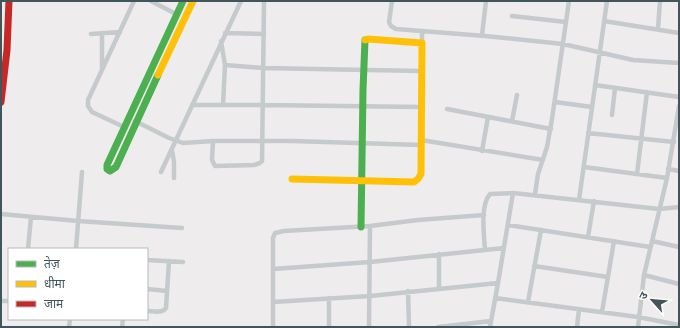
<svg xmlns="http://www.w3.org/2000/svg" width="680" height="328" font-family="Roboto,'Noto Sans Devanagari',sans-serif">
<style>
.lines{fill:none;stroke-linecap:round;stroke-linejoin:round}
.street{stroke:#c5cacc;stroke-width:4.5}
.fast{stroke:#4caf50;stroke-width:7}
.slow{stroke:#ffc107;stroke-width:7}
.jam{stroke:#c62828;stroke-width:7}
</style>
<rect width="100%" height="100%" fill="#eeeced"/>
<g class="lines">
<!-- street -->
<path class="street" d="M 151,1 L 176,14
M 392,1 L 389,22 L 391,26 L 396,29 L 485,36 L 563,44 L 633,60 L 679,63
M 512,16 L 566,22
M 604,21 L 679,33
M 658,29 L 660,1
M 102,33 L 102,69
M 225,33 L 264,34
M 91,34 L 120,32
M 482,35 L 486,1
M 221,41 L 225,65 L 223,105
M 422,43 L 422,31
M 225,65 L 263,68 L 421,71
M 595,85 L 679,97
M 555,102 L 592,107
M 192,105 L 263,105 L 421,107
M 447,109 L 551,129
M 612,115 L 615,88
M 135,121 L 169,138 L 183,143 L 213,141 L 293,141 L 421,145
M 512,121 L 517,95
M 124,127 L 92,112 L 88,106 L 88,100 L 134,1
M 588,133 L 674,142
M 421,140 L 543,160
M 213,141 L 212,160 L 215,166 L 254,165 L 260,163 L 262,161 L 264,1
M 172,150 L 174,162 L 174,178
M 482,151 L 488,117
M 584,167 L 667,178
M 668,169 L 679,171
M 161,172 L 241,1
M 637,174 L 647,92
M 535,194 L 538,174 L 547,147 L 552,119 L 569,1
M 579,200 L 607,1
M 1,214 L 78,221 L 182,228
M 508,225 L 650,247
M 588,237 L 594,201
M 652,241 L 679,247
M 28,249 L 31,217
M 76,249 L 82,172
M 485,250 C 484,235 480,205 490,194 L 513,193
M 439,254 L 439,288
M 147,260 L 183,262
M 534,266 L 608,277
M 273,269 L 370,262 L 504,248
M 644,275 L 679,284
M 147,289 L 167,291
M 408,291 L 409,327
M 329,298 L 329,327
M 495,298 L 638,317 L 679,325
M 1,301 L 9,301
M 273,302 L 370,296 L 498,283
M 528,302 L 541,230
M 147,311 C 153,311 162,314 166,308 L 169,261
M 602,312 L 614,241
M 69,327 L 70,319
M 122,327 L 123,319
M 273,327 L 273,238 L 275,233 L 284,231 L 370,226 L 418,220 L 484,215
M 369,327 L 370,226
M 438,327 L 491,321
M 490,327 L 498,283 L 513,193 L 659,209 L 679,207
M 577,327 L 579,309
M 638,327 L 644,275 L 667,178 L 679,106"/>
<!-- fast -->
<path class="fast" d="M 158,75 L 116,167 L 110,171 L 107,169 L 107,165 L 183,1
M 361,227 L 363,90 L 365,40"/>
<!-- slow -->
<path class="slow" d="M 158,75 L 193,1
M 292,179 L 414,182 L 418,179 L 421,174 L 422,43 L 368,39 L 365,40"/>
<!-- jam -->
<path class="jam" d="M 1,102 L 7,50 L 9,1"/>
</g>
<!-- border -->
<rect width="680" height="328" fill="none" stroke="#42555b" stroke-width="4"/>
<!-- legend -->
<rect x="8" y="248" width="140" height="72" fill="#ffffff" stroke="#b3bbbd"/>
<rect x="16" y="261" width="20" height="6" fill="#4caf50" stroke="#b3bbbd"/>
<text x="44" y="268" font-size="12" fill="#42555b">तेज़</text>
<rect x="16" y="281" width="20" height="6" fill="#ffc107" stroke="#b3bbbd"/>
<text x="44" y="288" font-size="12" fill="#42555b">धीमा</text>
<rect x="16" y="301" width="20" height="6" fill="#c62828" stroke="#b3bbbd"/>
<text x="44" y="308" font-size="12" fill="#42555b">जाम</text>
<!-- north arrow -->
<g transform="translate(652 300) rotate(297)" stroke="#ffffff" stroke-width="3" paint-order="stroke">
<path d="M0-3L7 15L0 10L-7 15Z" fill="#42555b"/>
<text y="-6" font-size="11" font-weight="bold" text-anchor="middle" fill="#42555b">उ</text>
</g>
</svg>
